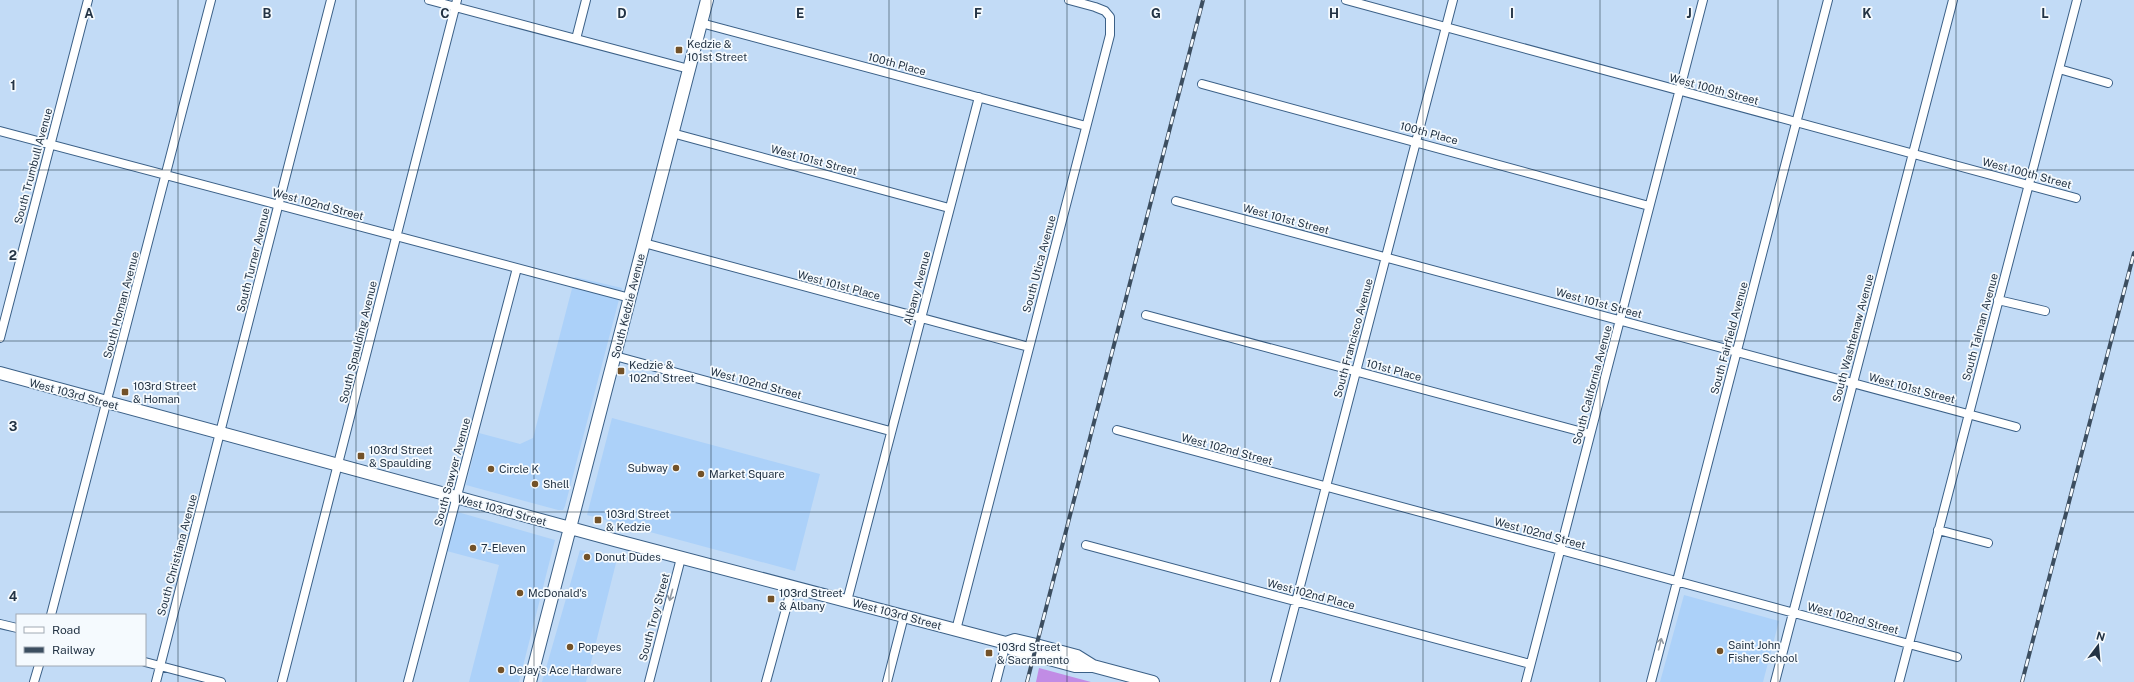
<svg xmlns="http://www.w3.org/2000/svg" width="2134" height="682" font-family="'Public Sans',sans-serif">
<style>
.built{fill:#acd1f9}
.green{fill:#c18ce5}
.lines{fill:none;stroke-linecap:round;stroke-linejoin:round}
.street-casing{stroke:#3b6087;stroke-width:10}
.secondary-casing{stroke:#3b6087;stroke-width:14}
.street{stroke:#fff;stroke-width:8}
.secondary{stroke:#fff;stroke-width:12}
.rail-casing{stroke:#3c4e60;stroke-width:4}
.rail{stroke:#f5fafe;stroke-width:2.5;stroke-dasharray:8;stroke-linecap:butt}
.oneway{stroke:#9199a2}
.grid{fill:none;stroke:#233344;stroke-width:1;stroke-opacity:0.55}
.poi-dot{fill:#735229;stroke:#f5fafe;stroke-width:1.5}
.labels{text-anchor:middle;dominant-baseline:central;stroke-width:3.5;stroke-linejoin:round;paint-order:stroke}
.poi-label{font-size:11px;fill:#233344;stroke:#f5fafe;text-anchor:start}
.street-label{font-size:11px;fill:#233344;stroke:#f5fafe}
.grid-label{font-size:13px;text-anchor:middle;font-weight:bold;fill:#233344;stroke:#f5fafe;stroke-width:3.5;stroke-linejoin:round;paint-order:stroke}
</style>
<rect width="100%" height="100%" fill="#c2dbf6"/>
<!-- built -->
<path class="built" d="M 575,277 L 622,288 L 565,506 L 563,510 L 558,510 L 466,485 L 479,433 L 520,444 L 533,438 Z
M 612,418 L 820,474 L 795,571 L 587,515 Z
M 454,511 L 555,540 L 519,682 L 469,682 L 499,565 L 443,550 Z
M 580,550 L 617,559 L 586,682 L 542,682 Z
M 1684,595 L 1779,621 L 1763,682 L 1660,682 Z"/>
<!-- green -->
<path class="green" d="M 1039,668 L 1091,682 L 1036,682 Z"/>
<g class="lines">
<defs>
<path id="street" d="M 429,0 L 689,69
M 1346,0 L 2076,198
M 701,23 L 1086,126
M 576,39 L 586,0
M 2059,69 L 2108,83
M 1202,84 L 1649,206
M 0,131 L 630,298
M 672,133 L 949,208
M 1176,201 L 2016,427
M 644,243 L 1029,347
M 1998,300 L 2045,311
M 1146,315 L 1590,434
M 0,338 L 88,0
M 615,356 L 890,431
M 1117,430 L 1957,657
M 1938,530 L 1988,543
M 1086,545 L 1530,664
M 847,601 L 979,97
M 51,615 L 211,0
M 0,624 L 17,628
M 956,630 L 1110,35 L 1110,17 L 1105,11 L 1095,7 L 1069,0
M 145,662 L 221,682
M 34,682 L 39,665
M 156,682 L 331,0
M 282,682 L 457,0
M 408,682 L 517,268
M 649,682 L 681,558
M 766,682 L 792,587
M 887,682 L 904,616
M 996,682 L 1006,643
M 1275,682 L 1453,0
M 1526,682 L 1703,0
M 1651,682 L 1828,0
M 1775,682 L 1953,0
M 1899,682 L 2077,0"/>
<path id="secondary" d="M 0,373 L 618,541 L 1006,643 L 1015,640 L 1032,644 L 1077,656 L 1093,666 L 1153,682
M 1006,643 L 1012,649 L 1075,666 L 1093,666
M 530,682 L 707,0"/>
</defs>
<!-- street casing -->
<use href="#street" class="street-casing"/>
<!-- secondary casing -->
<use href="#secondary" class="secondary-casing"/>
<!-- street -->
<use href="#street" class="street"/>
<!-- secondary -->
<use href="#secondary" class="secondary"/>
<defs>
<path id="rail" d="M 1027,682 L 1203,0
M 2022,682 L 2134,253"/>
</defs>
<!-- rail casing -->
<use href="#rail" class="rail-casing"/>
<!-- rail -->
<use href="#rail" class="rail"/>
</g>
<!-- one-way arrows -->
<defs><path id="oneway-shaft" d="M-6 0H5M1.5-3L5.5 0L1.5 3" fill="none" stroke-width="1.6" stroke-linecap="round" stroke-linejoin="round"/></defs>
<g class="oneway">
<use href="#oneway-shaft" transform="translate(671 595) rotate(105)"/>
<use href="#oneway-shaft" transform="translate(1660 644) rotate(-76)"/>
</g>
<!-- grid -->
<path class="grid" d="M 178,0 L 178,682M 356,0 L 356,682M 534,0 L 534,682M 711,0 L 711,682M 889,0 L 889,682M 1067,0 L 1067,682M 1245,0 L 1245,682M 1423,0 L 1423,682M 1600,0 L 1600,682M 1778,0 L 1778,682M 1956,0 L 1956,682M 0,170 L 2134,170M 0,341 L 2134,341M 0,512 L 2134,512"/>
<!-- markers -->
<g class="poi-dot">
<rect x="675" y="46" width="8" height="8" rx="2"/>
<rect x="617" y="367" width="8" height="8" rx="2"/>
<rect x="121" y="388" width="8" height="8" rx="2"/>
<rect x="357" y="452" width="8" height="8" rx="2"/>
<circle cx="676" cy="468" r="4"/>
<circle cx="491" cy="469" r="4"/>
<circle cx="701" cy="474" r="4"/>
<circle cx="535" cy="484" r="4"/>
<rect x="594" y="516" width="8" height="8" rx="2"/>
<circle cx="473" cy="548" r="4"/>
<circle cx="587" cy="557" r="4"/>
<circle cx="520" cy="593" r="4"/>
<rect x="767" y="595" width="8" height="8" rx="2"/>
<circle cx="570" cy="647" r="4"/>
<circle cx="1720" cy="651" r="4"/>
<rect x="985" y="649" width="8" height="8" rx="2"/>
<circle cx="501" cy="670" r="4"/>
</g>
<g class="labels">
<!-- poi labels -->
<g class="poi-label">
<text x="687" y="44">Kedzie &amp;<tspan x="687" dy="13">101st Street</tspan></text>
<text x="629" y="365">Kedzie &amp;<tspan x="629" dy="13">102nd Street</tspan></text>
<text x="133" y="386">103rd Street<tspan x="133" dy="13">&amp; Homan</tspan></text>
<text x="369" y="450">103rd Street<tspan x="369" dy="13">&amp; Spaulding</tspan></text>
<text x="668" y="468" text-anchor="end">Subway</text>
<text x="499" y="469">Circle K</text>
<text x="709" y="474">Market Square</text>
<text x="543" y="484">Shell</text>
<text x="606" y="514">103rd Street<tspan x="606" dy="13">&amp; Kedzie</tspan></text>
<text x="481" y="548">7-Eleven</text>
<text x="595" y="557">Donut Dudes</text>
<text x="528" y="593">McDonald's</text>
<text x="779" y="593">103rd Street<tspan x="779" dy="13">&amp; Albany</tspan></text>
<text x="1728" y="645">Saint John<tspan x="1728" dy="13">Fisher School</tspan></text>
<text x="578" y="647">Popeyes</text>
<text x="997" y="647">103rd Street<tspan x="997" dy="13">&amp; Sacramento</tspan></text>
<text x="509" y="670">DeJay's Ace Hardware</text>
</g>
<!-- street labels -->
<g class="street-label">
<text transform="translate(897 64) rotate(15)">100th Place</text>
<text transform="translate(1714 89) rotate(15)">West 100th Street</text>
<text transform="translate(1429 133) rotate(15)">100th Place</text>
<text transform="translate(814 160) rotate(15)">West 101st Street</text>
<text transform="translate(33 166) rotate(-75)">South Trumbull Avenue</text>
<text transform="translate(2027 173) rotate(15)">West 100th Street</text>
<text transform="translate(318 204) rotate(15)">West 102nd Street</text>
<text transform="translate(1286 219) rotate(15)">West 101st Street</text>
<text transform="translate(253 260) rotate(-76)">South Turner Avenue</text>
<text transform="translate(1039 264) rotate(-75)">South Utica Avenue</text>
<text transform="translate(839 285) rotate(15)">West 101st Place</text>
<text transform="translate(917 288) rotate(-75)">Albany Avenue</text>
<text transform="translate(1599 303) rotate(15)">West 101st Street</text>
<text transform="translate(121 305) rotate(-75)">South Homan Avenue</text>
<text transform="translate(628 306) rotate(-76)">South Kedzie Avenue</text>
<text transform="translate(1980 327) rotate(-75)">South Talman Avenue</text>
<text transform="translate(1353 338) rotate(-75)">South Francisco Avenue</text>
<text transform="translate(1729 338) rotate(-75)">South Fairfield Avenue</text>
<text transform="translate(1853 338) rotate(-75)">South Washtenaw Avenue</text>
<text transform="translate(358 342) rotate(-76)">South Spaulding Avenue</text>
<text transform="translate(1394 370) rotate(15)">101st Place</text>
<text transform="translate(756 383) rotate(15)">West 102nd Street</text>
<text transform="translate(1592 385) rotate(-75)">South California Avenue</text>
<text transform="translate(1912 388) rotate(15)">West 101st Street</text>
<text transform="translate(74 394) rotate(15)">West 103rd Street</text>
<text transform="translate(1227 449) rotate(15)">West 102nd Street</text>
<text transform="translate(452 472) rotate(-75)">South Sawyer Avenue</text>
<text transform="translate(502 510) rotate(15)">West 103rd Street</text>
<text transform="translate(1540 533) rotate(15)">West 102nd Street</text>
<text transform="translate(177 555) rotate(-75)">South Christiana Avenue</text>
<text transform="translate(1311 594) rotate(15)">West 102nd Place</text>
<text transform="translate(897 614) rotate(15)">West 103rd Street</text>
<text transform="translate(654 617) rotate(-75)">South Troy Street</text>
<text transform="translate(1853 618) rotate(15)">West 102nd Street</text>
</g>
</g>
<g class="grid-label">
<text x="89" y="18">A</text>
<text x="267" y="18">B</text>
<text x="445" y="18">C</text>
<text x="622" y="18">D</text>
<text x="800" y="18">E</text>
<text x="978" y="18">F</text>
<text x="1156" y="18">G</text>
<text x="1334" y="18">H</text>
<text x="1512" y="18">I</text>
<text x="1689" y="18">J</text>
<text x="1867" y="18">K</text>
<text x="2045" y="18">L</text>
<text x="13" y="90">1</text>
<text x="13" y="260">2</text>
<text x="13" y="431">3</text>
<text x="13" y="601">4</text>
</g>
<!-- legend -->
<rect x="16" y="614" width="130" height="52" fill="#f5fafe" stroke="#a1aab4"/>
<rect x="24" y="627" width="20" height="6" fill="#ffffff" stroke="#a1aab4"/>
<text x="52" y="634" font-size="12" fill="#233344">Road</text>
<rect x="24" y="647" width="20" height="6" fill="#3c4e60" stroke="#a1aab4"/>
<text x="52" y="654" font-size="12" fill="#233344">Railway</text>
<!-- north arrow -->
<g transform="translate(2098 646) rotate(16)" stroke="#f5fafe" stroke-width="3" paint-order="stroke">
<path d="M0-3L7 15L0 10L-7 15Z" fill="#233344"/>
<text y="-6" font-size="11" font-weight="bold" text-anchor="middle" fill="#233344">N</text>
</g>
</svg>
